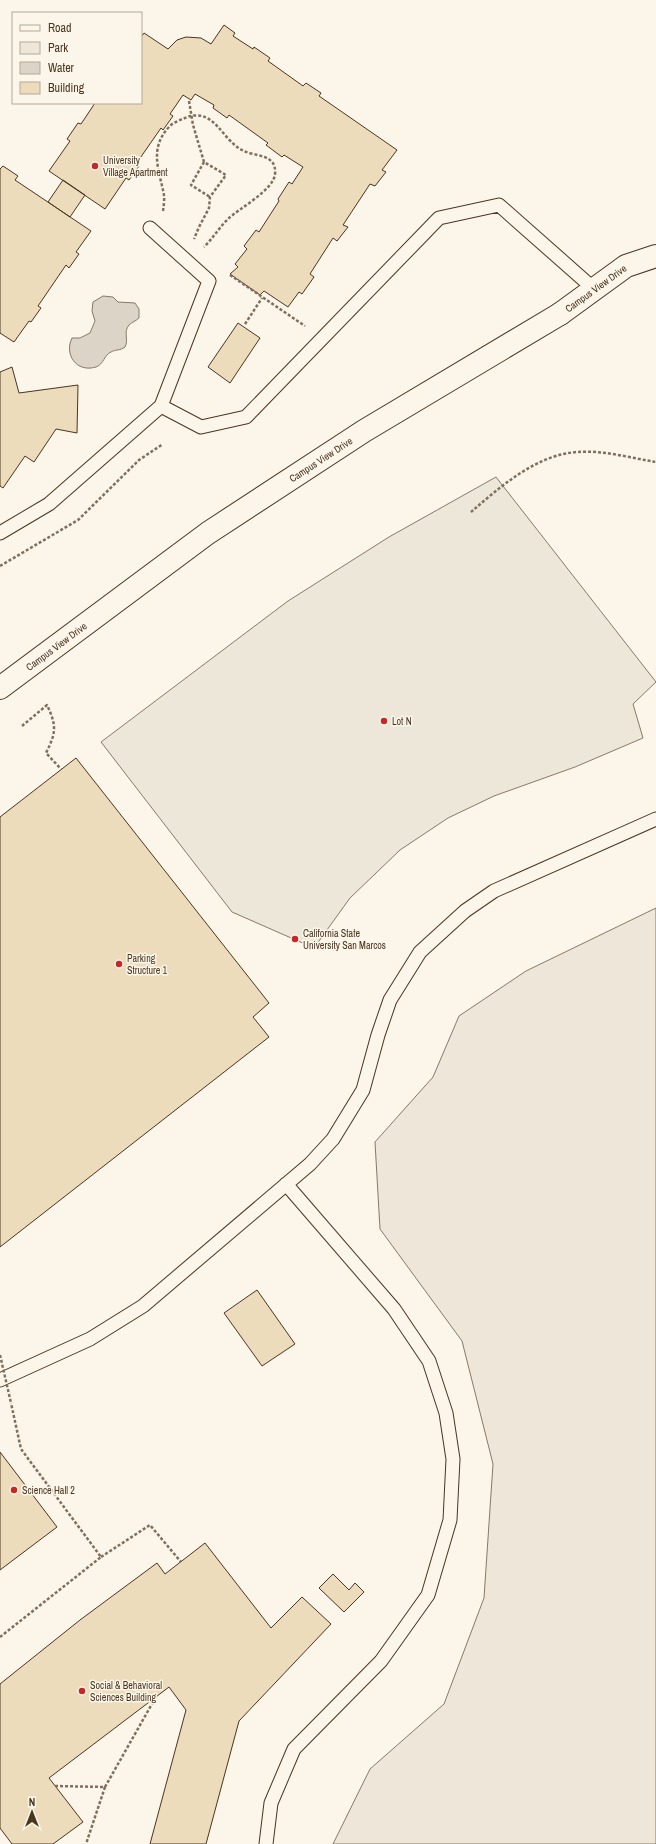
<svg xmlns="http://www.w3.org/2000/svg" width="656" height="1844" font-family="'Archivo Narrow',sans-serif">
<style>
.green{fill:#ede6d9;stroke:#887966}
.parking{fill:#ede7d9;stroke:#887966}
.water{fill:#dcd4c6;stroke:#887966}
.building{fill:#ecdcbc;stroke:#4a3520}
.lines{fill:none;stroke-linecap:round;stroke-linejoin:round}
.lane-casing{stroke:#4a3520;stroke-width:15}
.street-casing{stroke:#4a3520;stroke-width:24}
.secondary-casing{stroke:#4a3520;stroke-width:24}
.path{stroke:#7f6f5c;stroke-width:2.5;stroke-dasharray:3 2;stroke-linecap:butt}
.lane{stroke:#fbf6e9;stroke-width:13}
.street{stroke:#fbf6e9;stroke-width:22}
.secondary{stroke:#fbf6e9;stroke-width:22}
.path-bridge{stroke:#7f6f5c;stroke-width:2.5;stroke-dasharray:3 2;stroke-linecap:butt}
.poi-dot{fill:#c62828;stroke:#fbf6e9;stroke-width:1.5}
.labels{text-anchor:middle;dominant-baseline:central;stroke-width:3;stroke-linejoin:round;paint-order:stroke}
.poi-label{font-size:10px;fill:#4a3520;stroke:#fbf6e9;text-anchor:start}
.street-label{font-size:10px;fill:#4a3520;stroke:#fbf6e9}
</style>
<rect width="100%" height="100%" fill="#fbf6e9"/>
<!-- green -->
<path class="green" d="M 656,908 L 656,1844 L 333,1844 L 370,1769 L 444,1704 L 484,1598 L 493,1464 L 462,1341 L 380,1229 L 375,1142 L 433,1077 L 459,1016 L 526,971 Z"/>
<!-- parking -->
<path class="parking" d="M 496,477 L 656,682 L 633,704 L 643,738 L 575,767 L 494,796 L 448,818 L 400,850 L 350,898 L 314,948 L 232,912 L 101,742 L 288,601 L 389,537 Z"/>
<!-- water -->
<path class="water" d="M 103,296 L 113,297 L 118,302 L 135,303 L 139,309 L 139,318 C 136,321 132,322 129,325 C 123,332 129,340 125,347 C 120,351 116,349 111,352 C 104,355 104,364 96,367 C 76,373 64,354 72,338 L 80,338 L 90,333 L 95,321 L 92,311 L 93,302 Z"/>
<!-- building -->
<path class="building" d="M 224,25 L 235,33 L 233,36 L 253,49 L 254,47 L 270,58 L 268,61 L 303,86 L 306,83 L 321,93 L 319,96 L 397,150 L 382,170 L 386,172 L 375,186 L 370,184 L 343,225 L 348,227 L 337,241 L 333,238 L 310,274 L 314,277 L 302,294 L 299,292 L 288,307 L 264,291 L 260,295 L 230,274 L 238,267 L 235,264 L 247,249 L 244,246 L 256,230 L 259,232 L 279,201 L 278,199 L 289,182 L 292,184 L 303,167 L 284,155 L 282,157 L 266,145 L 268,143 L 229,115 L 227,118 L 213,108 L 214,105 L 195,94 L 191,100 L 183,95 L 170,114 L 173,116 L 163,130 L 161,128 L 136,164 L 139,166 L 129,180 L 126,178 L 105,209 L 49,171 L 70,141 L 67,139 L 78,123 L 81,124 L 95,103 L 141,103 L 141,37 L 144,33 L 168,49 L 177,40 L 186,37 L 201,38 L 211,44 Z
M 3,166 L 18,176 L 15,180 L 91,231 L 76,252 L 79,254 L 69,268 L 66,265 L 38,306 L 41,308 L 31,322 L 29,321 L 14,342 L 0,333 L 0,169 Z
M 63,180 L 85,195 L 70,217 L 48,202 Z
M 238,323 L 260,338 L 230,383 L 208,367 Z
M 12,367 L 19,393 L 78,385 L 77,433 L 56,429 L 34,462 L 25,456 L 3,488 L 0,486 L 0,372 Z
M 76,758 L 269,1003 L 253,1017 L 269,1037 L 0,1247 L 0,817 Z
M 257,1290 L 295,1344 L 262,1366 L 224,1313 Z
M 0,1452 L 57,1527 L 0,1570 Z
M 205,1543 L 271,1628 L 302,1597 L 331,1624 L 239,1721 L 206,1844 L 150,1844 L 186,1710 L 169,1687 L 49,1778 L 83,1822 L 53,1844 L 12,1844 L 0,1828 L 0,1684 L 80,1620 L 157,1563 L 165,1574 Z
M 333,1574 L 349,1590 L 355,1583 L 364,1592 L 344,1612 L 319,1588 Z"/>
<g class="lines">
<defs>
<path id="lane" d="M 161,406 L 201,427 L 246,417 L 439,218 L 499,205 L 594,289
M 0,533 L 49,504 L 161,406 L 209,281 L 150,228
M 0,1380 L 90,1339 L 143,1306 L 310,1164 L 333,1139 L 363,1090 L 378,1035 L 390,1000 L 420,952 L 465,911 L 494,891 L 656,819
M 266,1844 L 271,1803 L 294,1749 L 381,1661 L 428,1595 L 450,1520 L 453,1459 L 446,1413 L 429,1361 L 394,1309 L 286,1184"/>
<g id="street">
<path id="s1" d="M 560,314 L 626,266 L 656,256"/>
</g>
<g id="secondary">
<path id="s2" d="M 0,688 L 208,533 L 364,431 L 560,314"/>
</g>
</defs>
<!-- lane casing -->
<use href="#lane" class="lane-casing"/>
<!-- street casing -->
<use href="#street" class="street-casing"/>
<!-- secondary casing -->
<use href="#secondary" class="secondary-casing"/>
<!-- path -->
<path class="path" d="M 189,101 L 193,125 L 204,162 L 226,175 L 210,197 L 209,208 L 199,227 L 194,239
M 204,162 L 191,185 L 210,197
M 163,211 C 164,204 165,197 163,190 C 158,168 150,147 169,127 C 173,122 181,120 187,117 C 215,108 221,139 242,150 C 254,157 277,153 275,174 C 274,190 238,209 228,219 C 219,228 213,238 204,247
M 230,275 L 305,326
M 245,324 L 262,298
M 471,512 C 500,487 537,454 578,452 C 603,450 631,458 656,462
M 0,566 L 78,520 L 139,460 L 163,444
M 22,726 L 47,705 C 57,726 56,733 46,753 L 61,769
M 101,1557 L 150,1525 L 181,1562
M 0,1637 L 101,1557 L 21,1449 L 11,1403
M 55,1786 L 105,1787 L 86,1844
M 105,1787 L 157,1695"/>
<!-- lane -->
<use href="#lane" class="lane"/>
<!-- street -->
<use href="#street" class="street"/>
<!-- secondary -->
<use href="#secondary" class="secondary"/>
<!-- path-bridge -->
<path class="path-bridge" d="M 0,1355 L 11,1403"/>
</g>
<!-- markers -->
<g class="poi-dot">
<circle cx="95" cy="166" r="4"/>
<circle cx="384" cy="721" r="4"/>
<circle cx="295" cy="939" r="4"/>
<circle cx="119" cy="964" r="4"/>
<circle cx="14" cy="1490" r="4"/>
<circle cx="82" cy="1691" r="4"/>
</g>
<g class="labels">
<!-- poi labels -->
<g class="poi-label">
<text x="103" y="160">University<tspan x="103" dy="12">Village Apartment</tspan></text>
<text x="392" y="721">Lot N</text>
<text x="303" y="933">California State<tspan x="303" dy="12">University San Marcos</tspan></text>
<text x="127" y="958">Parking<tspan x="127" dy="12">Structure 1</tspan></text>
<text x="22" y="1490">Science Hall 2</text>
<text x="90" y="1685">Social &amp; Behavioral<tspan x="90" dy="12">Sciences Building</tspan></text>
</g>
<!-- street labels -->
<g class="street-label">
<text stroke="none"><textPath href="#s1" startOffset="44">Campus View Drive</textPath></text>
<text stroke="none"><textPath href="#s2" startOffset="394">Campus View Drive</textPath></text>
<text stroke="none"><textPath href="#s2" startOffset="70">Campus View Drive</textPath></text>
</g>
</g>
<!-- legend -->
<rect x="12" y="12" width="130" height="92" fill="#fbf6e9" stroke="#b4a999"/>
<rect x="20" y="25" width="20" height="6" fill="#fbf6e9" stroke="#b4a999"/>
<text x="48" y="32" font-size="12" fill="#4a3520">Road</text>
<rect x="20" y="42" width="20" height="12" fill="#ede6d9" stroke="#b4a999"/>
<text x="48" y="52" font-size="12" fill="#4a3520">Park</text>
<rect x="20" y="62" width="20" height="12" fill="#dcd4c6" stroke="#b4a999"/>
<text x="48" y="72" font-size="12" fill="#4a3520">Water</text>
<rect x="20" y="82" width="20" height="12" fill="#ecdcbc" stroke="#b4a999"/>
<text x="48" y="92" font-size="12" fill="#4a3520">Building</text>
<!-- north arrow -->
<g transform="translate(32 1812)" stroke="#fbf6e9" stroke-width="3" paint-order="stroke">
<path d="M0-3L7 15L0 10L-7 15Z" fill="#4a3520"/>
<text y="-6" font-size="11" font-weight="bold" text-anchor="middle" fill="#4a3520">N</text>
</g>
</svg>
